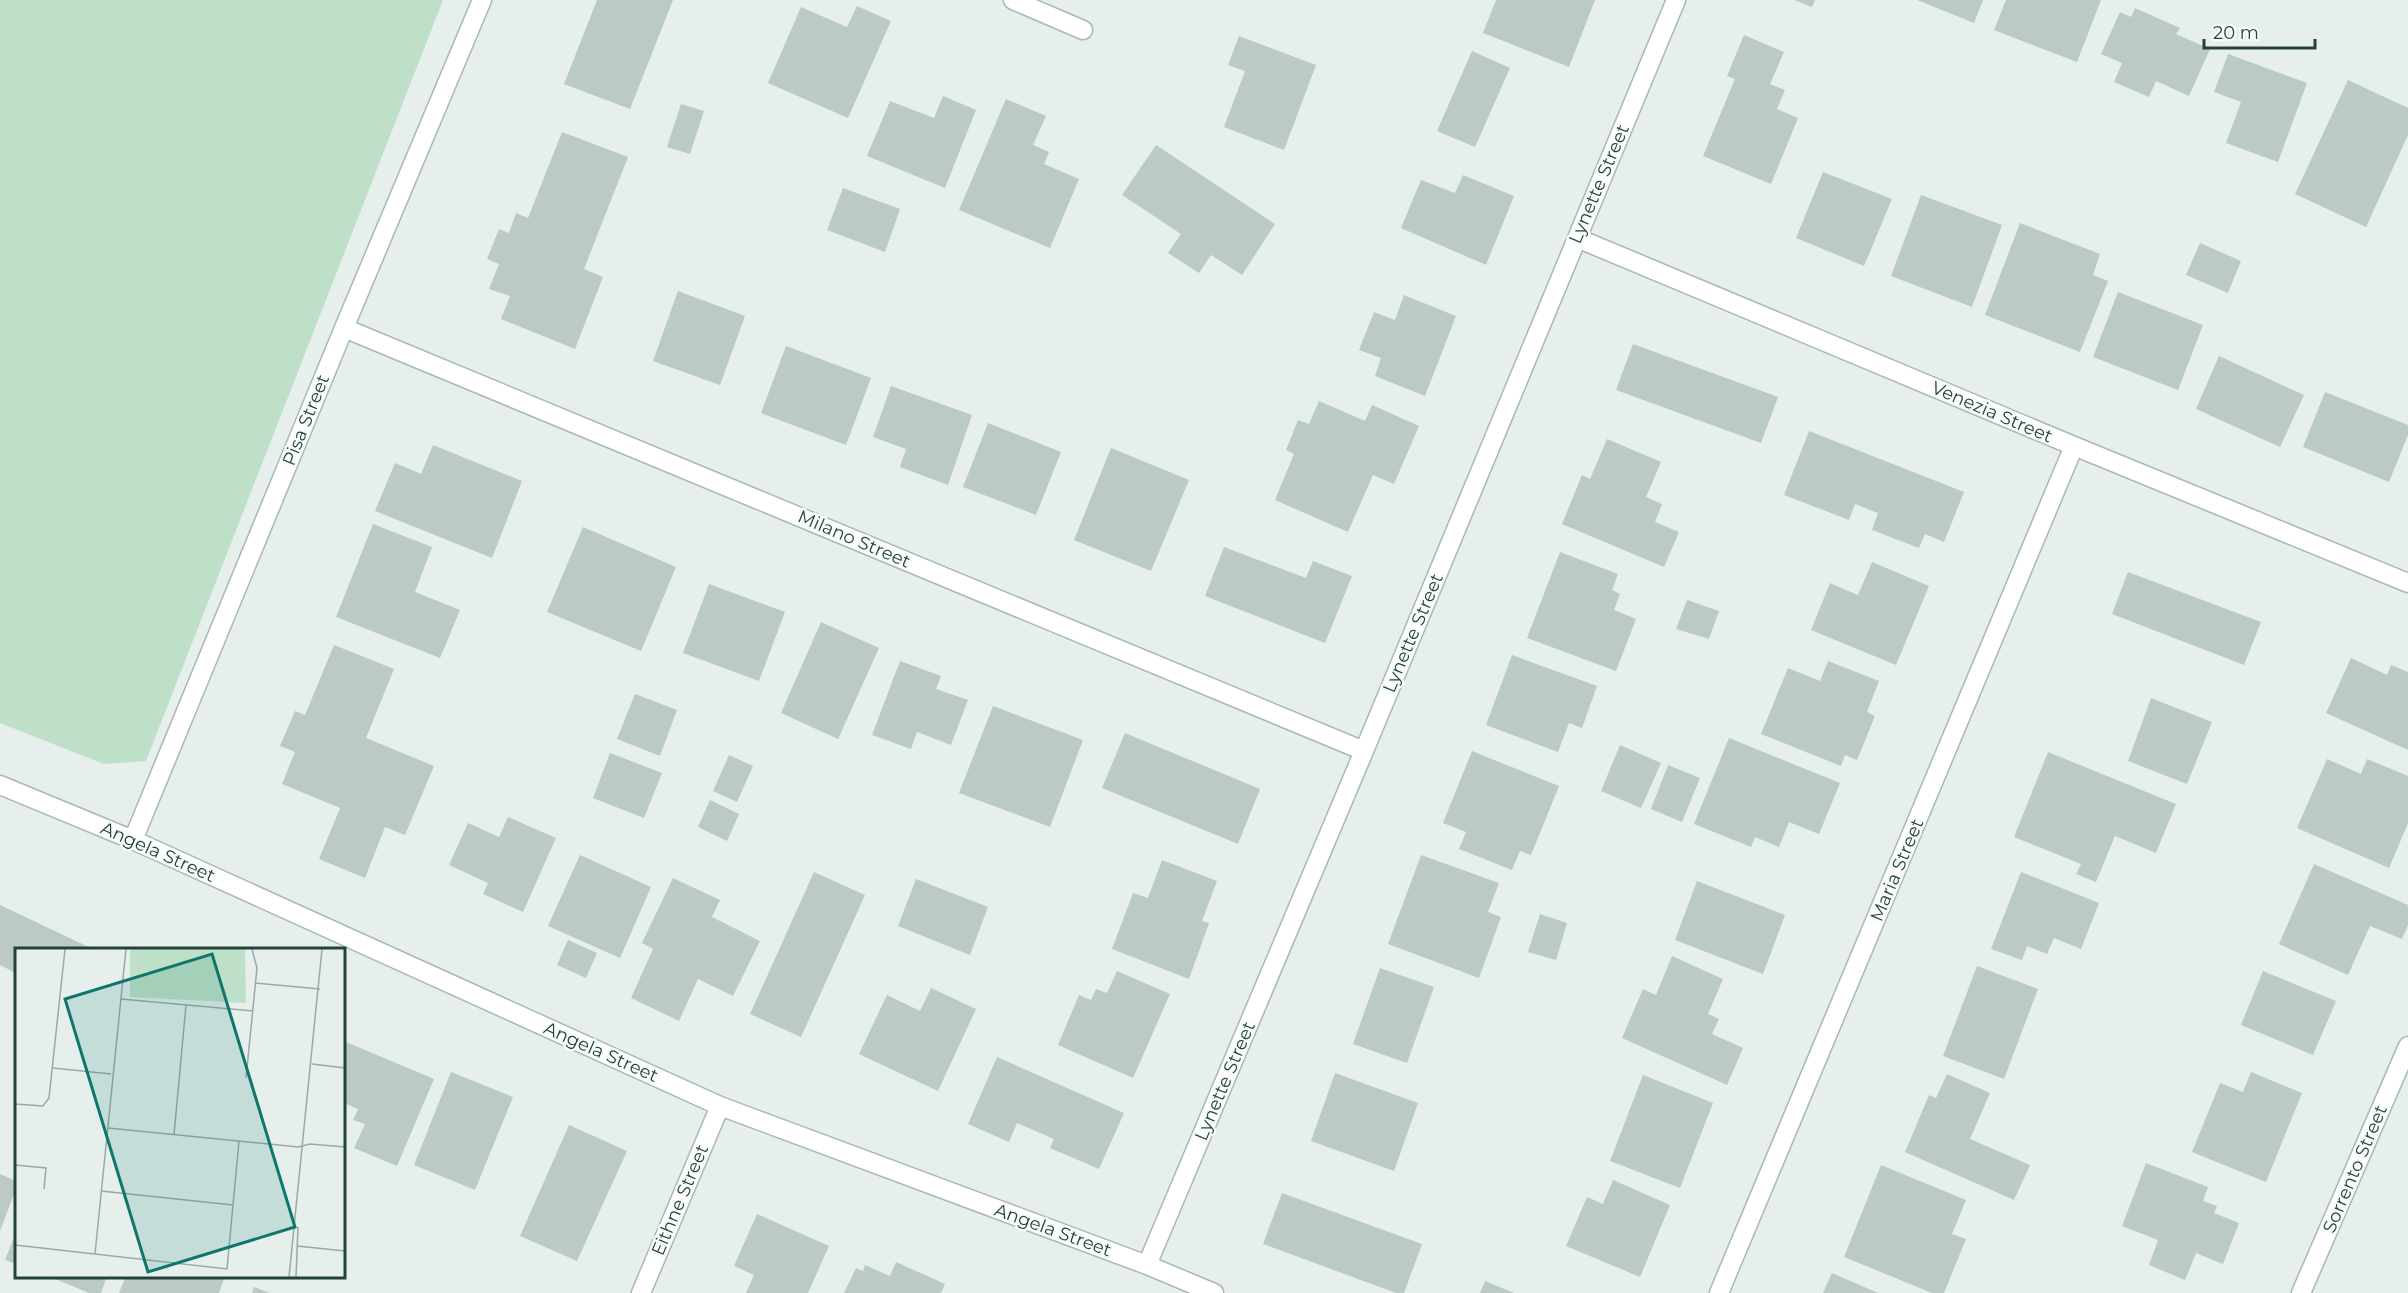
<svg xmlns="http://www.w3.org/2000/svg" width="2408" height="1293" font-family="Montserrat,sans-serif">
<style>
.green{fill:#bfe0c8}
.building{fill:#bbcac4}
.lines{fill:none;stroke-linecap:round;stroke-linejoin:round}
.minor-casing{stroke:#a8b8b2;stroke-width:21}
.minor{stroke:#fff;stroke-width:18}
.labels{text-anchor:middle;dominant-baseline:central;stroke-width:5;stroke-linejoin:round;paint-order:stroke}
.street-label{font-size:18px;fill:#24423a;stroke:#f7fbf9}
.inset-road{fill:none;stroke:#98aaa4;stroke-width:1.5}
.view{fill:#0f766e;fill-opacity:0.15;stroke:#0f766e;stroke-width:3}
.inset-edge{fill:none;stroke:#24423a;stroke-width:3}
</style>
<rect width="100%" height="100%" fill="#e6efeb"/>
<!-- green -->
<path class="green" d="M 0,0 L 443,0 L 146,761 L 104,764 L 0,723 Z"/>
<!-- building -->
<path class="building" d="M 597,0 L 673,0 L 630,109 L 564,84 Z
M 1496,0 L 1595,0 L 1569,67 L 1483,33 Z
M 1794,0 L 1815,0 L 1812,7 Z
M 1917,0 L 1983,0 L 1974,23 Z
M 2006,0 L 2101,0 L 2077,62 L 1994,30 Z
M 857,6 L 891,21 L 848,118 L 768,83 L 801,7 L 847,27 Z
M 2135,8 L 2180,28 L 2176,34 L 2210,49 L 2189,96 L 2156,81 L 2149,97 L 2114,82 L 2122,63 L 2101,54 L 2120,12 L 2131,17 Z
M 1744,35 L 1784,52 L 1770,84 L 1785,90 L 1777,109 L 1798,118 L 1771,184 L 1703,156 L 1735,79 L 1727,76 Z
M 1239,36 L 1316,65 L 1284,150 L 1224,127 L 1245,71 L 1228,65 Z
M 1472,51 L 1510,68 L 1475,147 L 1437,131 Z
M 2228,54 L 2307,83 L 2278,162 L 2226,143 L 2241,102 L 2214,92 Z
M 2348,80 L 2408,108 L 2408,135 L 2366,227 L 2295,194 Z
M 943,96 L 976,110 L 945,188 L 867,156 L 890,101 L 934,118 Z
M 1006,99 L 1046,116 L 1033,145 L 1049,152 L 1044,164 L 1079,179 L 1050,248 L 959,210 Z
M 681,104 L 704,111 L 690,154 L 667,147 Z
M 562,132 L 628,157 L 584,269 L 603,277 L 575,349 L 501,319 L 510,296 L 489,289 L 499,264 L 487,259 L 499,229 L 509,233 L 516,213 L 528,218 Z
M 1156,145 L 1275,224 L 1242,275 L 1211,255 L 1199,273 L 1168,253 L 1181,234 L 1122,195 Z
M 1823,172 L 1892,199 L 1864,266 L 1796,238 Z
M 1463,175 L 1514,196 L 1486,265 L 1401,228 L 1421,180 L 1455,193 Z
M 843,188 L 900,209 L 885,252 L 827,230 Z
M 1921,195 L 2002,225 L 1972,307 L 1891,276 Z
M 2020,223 L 2100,254 L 2093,275 L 2108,281 L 2080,352 L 1985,315 Z
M 2200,243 L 2241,261 L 2228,293 L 2186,275 Z
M 678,291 L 745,316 L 720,385 L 653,361 Z
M 2118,292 L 2203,325 L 2178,390 L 2093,357 Z
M 1404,295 L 1456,316 L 1425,396 L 1375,376 L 1381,358 L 1359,350 L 1374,312 L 1395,320 Z
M 1633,344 L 1778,397 L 1761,443 L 1616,390 Z
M 786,346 L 871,378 L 846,445 L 761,413 Z
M 2219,356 L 2304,395 L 2280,447 L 2196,409 Z
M 891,386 L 972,415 L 948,485 L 900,467 L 906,449 L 873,437 Z
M 2325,392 L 2408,425 L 2408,435 L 2389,482 L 2303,447 Z
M 1319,401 L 1365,421 L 1372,405 L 1419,426 L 1394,484 L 1373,475 L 1348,532 L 1275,500 L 1294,454 L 1286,450 L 1298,420 L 1309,424 Z
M 988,423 L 1061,452 L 1036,515 L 963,487 Z
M 1809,431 L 1964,492 L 1944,542 L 1925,534 L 1919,548 L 1872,530 L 1878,513 L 1855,504 L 1849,520 L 1784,495 Z
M 1607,439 L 1661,462 L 1646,497 L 1662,504 L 1655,522 L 1679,532 L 1664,567 L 1562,524 L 1582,475 L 1590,479 Z
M 433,445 L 522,481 L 492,558 L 375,511 L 395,463 L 421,474 Z
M 1111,448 L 1189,480 L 1151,571 L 1074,540 Z
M 373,524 L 432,547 L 415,592 L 460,610 L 440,658 L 336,617 Z
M 583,527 L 676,567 L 641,651 L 547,612 Z
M 1224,547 L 1306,578 L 1313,561 L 1352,576 L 1325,643 L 1205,596 Z
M 1560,552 L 1618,574 L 1612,590 L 1620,594 L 1614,610 L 1636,619 L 1616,671 L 1527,638 Z
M 1872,562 L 1929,586 L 1896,665 L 1811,630 L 1830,583 L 1858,595 Z
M 2128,572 L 2261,622 L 2244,665 L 2112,614 Z
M 709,584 L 785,612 L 759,681 L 683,653 Z
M 1687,600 L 1719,611 L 1709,639 L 1676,629 Z
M 821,622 L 879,648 L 838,739 L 781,713 Z
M 334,645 L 394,669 L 366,738 L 434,766 L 405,835 L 385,827 L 365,878 L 319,859 L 340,808 L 282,784 L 295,752 L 280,746 L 295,711 L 305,715 Z
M 1512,655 L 1597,686 L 1582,728 L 1569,723 L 1558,752 L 1486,725 Z
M 2351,658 L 2387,675 L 2391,665 L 2408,672 L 2408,750 L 2326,713 Z
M 900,661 L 941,676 L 936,689 L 968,700 L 951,745 L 917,732 L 911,749 L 872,735 Z
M 1828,661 L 1879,681 L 1867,712 L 1875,716 L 1857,760 L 1845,755 L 1841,766 L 1761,734 L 1788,668 L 1820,681 Z
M 635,694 L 677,710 L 660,756 L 617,739 Z
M 2151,698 L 2212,722 L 2187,784 L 2128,761 Z
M 993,706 L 1083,740 L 1050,827 L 959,793 Z
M 1125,733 L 1260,789 L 1238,844 L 1102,788 Z
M 1729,738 L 1840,783 L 1819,834 L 1789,822 L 1779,847 L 1755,837 L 1751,847 L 1694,824 Z
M 1620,745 L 1661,763 L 1641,808 L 1601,791 Z
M 1472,751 L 1559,786 L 1531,855 L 1520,851 L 1512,870 L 1459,849 L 1466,832 L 1443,823 Z
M 2048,752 L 2176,804 L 2156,853 L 2115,836 L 2096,882 L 2076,874 L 2081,864 L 2014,837 Z
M 610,753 L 662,773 L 644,818 L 593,798 Z
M 729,755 L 753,766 L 737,802 L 713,791 Z
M 2327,759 L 2361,774 L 2367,759 L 2408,776 L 2408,823 L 2389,868 L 2297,828 Z
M 1668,765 L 1700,778 L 1682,822 L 1651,809 Z
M 710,800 L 739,814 L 727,841 L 698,827 Z
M 508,817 L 556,838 L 523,912 L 483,894 L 488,883 L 449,865 L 468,823 L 499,837 Z
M 580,855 L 651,887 L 620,958 L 548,926 Z
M 1421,855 L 1499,883 L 1488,912 L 1501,917 L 1479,978 L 1388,944 Z
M 1162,860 L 1217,881 L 1202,921 L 1209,923 L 1189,979 L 1112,949 L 1133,893 L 1148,898 Z
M 2314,864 L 2408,905 L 2408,925 L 2402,939 L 2370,926 L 2348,975 L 2279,944 Z
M 814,872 L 865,895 L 801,1037 L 750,1014 Z
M 2021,872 L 2099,903 L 2081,949 L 2054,938 L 2047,954 L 2027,946 L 2022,960 L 1991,949 Z
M 673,878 L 720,900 L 712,917 L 760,941 L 733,996 L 698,979 L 679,1021 L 631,998 L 653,949 L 642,943 Z
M 916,879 L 988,907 L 970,955 L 898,926 Z
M 1697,881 L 1785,915 L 1763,974 L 1675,940 Z
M 0,905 L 95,950 L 16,950 L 16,973 L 0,965 Z
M 1540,914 L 1567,923 L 1556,960 L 1528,952 Z
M 568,940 L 597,953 L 586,978 L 557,965 Z
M 1672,956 L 1723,979 L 1708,1014 L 1719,1019 L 1712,1034 L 1743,1048 L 1727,1085 L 1622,1038 L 1643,989 L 1656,995 Z
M 1977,966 L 2038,989 L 2004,1079 L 1943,1056 Z
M 1380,968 L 1434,987 L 1407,1063 L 1353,1044 Z
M 1117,971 L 1170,994 L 1133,1078 L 1058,1045 L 1079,995 L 1091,1000 L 1096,989 L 1107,993 Z
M 2263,971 L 2336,1001 L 2313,1055 L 2241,1025 Z
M 931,988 L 976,1009 L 938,1091 L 859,1054 L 887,995 L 920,1011 Z
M 346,1042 L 434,1079 L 397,1166 L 354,1148 L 365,1124 L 353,1120 L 358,1109 L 344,1103 L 344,1048 Z
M 997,1057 L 1124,1113 L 1099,1169 L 1050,1148 L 1054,1139 L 1017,1123 L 1009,1142 L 968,1124 Z
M 451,1072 L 513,1097 L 475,1190 L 414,1165 Z
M 2251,1072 L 2302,1093 L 2266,1182 L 2192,1152 L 2220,1083 L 2243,1092 Z
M 1335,1073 L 1418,1103 L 1394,1171 L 1311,1141 Z
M 1947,1074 L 1990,1093 L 1970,1139 L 2030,1165 L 2014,1200 L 1905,1152 L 1929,1095 L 1936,1098 Z
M 1643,1075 L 1713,1103 L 1680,1188 L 1610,1161 Z
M 569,1125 L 627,1151 L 577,1261 L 520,1236 Z
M 2146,1163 L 2208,1187 L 2203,1201 L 2217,1206 L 2214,1213 L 2239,1223 L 2223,1264 L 2196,1253 L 2185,1280 L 2149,1265 L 2158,1240 L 2122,1226 Z
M 1881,1165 L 1966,1200 L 1952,1234 L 1966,1239 L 1944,1293 L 1932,1293 L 1844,1257 Z
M 0,1174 L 16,1181 L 16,1189 L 0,1231 Z
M 1613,1180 L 1670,1205 L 1640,1277 L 1566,1246 L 1587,1197 L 1603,1204 Z
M 1282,1193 L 1422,1244 L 1404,1293 L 1396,1293 L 1263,1244 Z
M 757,1214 L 829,1246 L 808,1293 L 746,1293 L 754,1275 L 734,1266 Z
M 16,1232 L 16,1264 L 5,1260 Z
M 896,1262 L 945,1284 L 941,1293 L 844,1293 L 856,1268 L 863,1271 L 865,1265 L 890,1276 Z
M 1832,1273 L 1878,1293 L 1823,1293 Z
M 48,1276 L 107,1276 L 101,1293 L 89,1293 Z
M 126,1276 L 225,1276 L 219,1293 L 119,1293 Z
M 1485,1281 L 1514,1293 L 1480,1293 Z
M 254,1287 L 270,1293 L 252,1293 Z"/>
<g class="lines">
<defs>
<path id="minor" d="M 1013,0 L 1083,30
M 1577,238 L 2074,446 L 2408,583
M 344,328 L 1364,751
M 0,785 L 133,840 L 720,1106 L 1147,1265 L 1214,1293
M 133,840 L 344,328 L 482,0
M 1147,1265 L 1364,751 L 1676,0
M 641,1293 L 720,1106
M 1719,1293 L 2074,446
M 2301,1293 L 2408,1046"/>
</defs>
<!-- minor casing -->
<use href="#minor" class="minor-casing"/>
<!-- minor -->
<use href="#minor" class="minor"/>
</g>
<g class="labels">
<!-- street labels -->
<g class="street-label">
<text transform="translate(1599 184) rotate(-67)">Lynette Street</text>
<text transform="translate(1992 412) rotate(23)">Venezia Street</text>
<text transform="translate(306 420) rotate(-68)">Pisa Street</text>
<text transform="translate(854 539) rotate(23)">Milano Street</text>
<text transform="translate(1413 633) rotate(-67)">Lynette Street</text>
<text transform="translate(158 852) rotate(24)">Angela Street</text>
<text transform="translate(1897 870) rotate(-67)">Maria Street</text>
<text transform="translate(601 1052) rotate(24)">Angela Street</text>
<text transform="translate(1225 1081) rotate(-67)">Lynette Street</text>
<text transform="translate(2355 1169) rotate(-67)">Sorrento Street</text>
<text transform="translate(680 1200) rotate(-67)">Eithne Street</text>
<text transform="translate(1053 1230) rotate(20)">Angela Street</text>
</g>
</g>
<!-- overview -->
<g transform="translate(15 948)">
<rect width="330" height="330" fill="#e6efeb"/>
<path d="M 115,1 L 230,1 L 231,55 L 115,49 Z" fill="#bfe0c8"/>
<path class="inset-road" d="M 240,35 L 305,41M 106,51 L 238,63M 297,116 L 330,120M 38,120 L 96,126M 231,130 L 242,20 L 237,1M 0,156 L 28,158 L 34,150 L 50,1M 93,180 L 283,199 L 295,196 L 330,199M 159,187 L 171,57M 0,217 L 31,220 L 29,241M 86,243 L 218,257M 0,297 L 212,321 L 224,193M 282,298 L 330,303M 80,306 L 111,1M 274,329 L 307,1M 281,329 L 283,279"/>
<path class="view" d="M 197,6 L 280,279 L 133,324 L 50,51 Z"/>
<rect width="330" height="330" class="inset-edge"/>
</g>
<!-- scale -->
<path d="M2204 39v9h111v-9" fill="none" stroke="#24423a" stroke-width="3"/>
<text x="2213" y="39" font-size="18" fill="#24423a" stroke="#f7fbf9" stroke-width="4.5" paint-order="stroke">20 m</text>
</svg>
